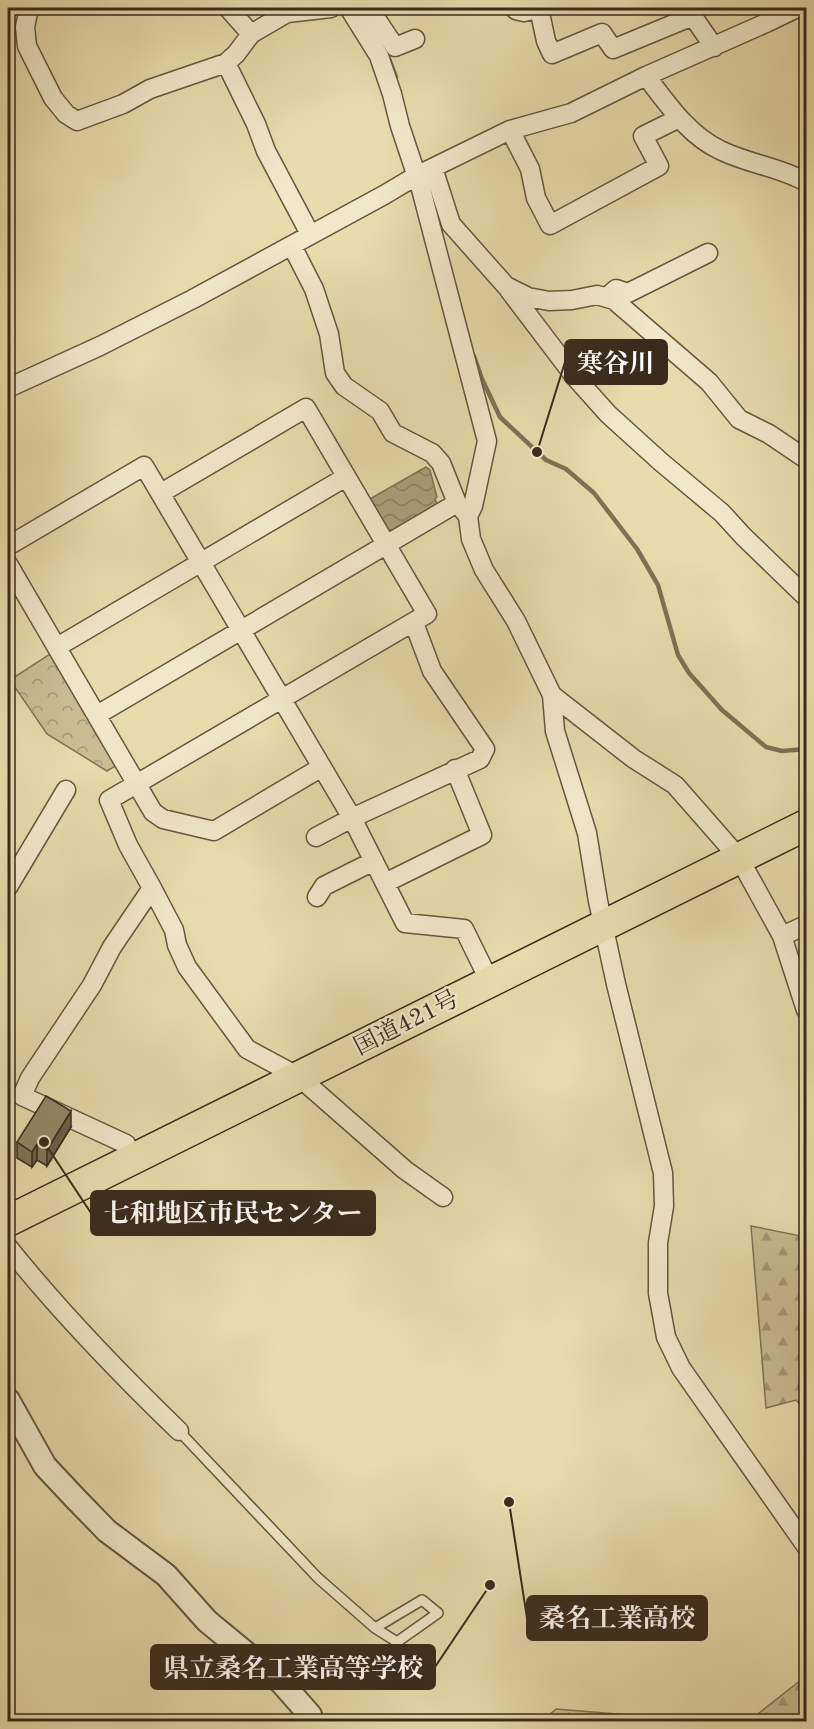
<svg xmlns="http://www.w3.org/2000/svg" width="814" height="1729" font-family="'Old Standard TT','Noto Serif JP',serif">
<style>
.forest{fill:url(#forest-firs);stroke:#817458;stroke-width:1.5}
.park{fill:url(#park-crowns);stroke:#817458;stroke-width:1.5}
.water{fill:url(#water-waves);stroke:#7e7155;stroke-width:1.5}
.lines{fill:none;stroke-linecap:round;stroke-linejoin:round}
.stream{stroke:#7e7155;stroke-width:4.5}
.service-casing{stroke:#645740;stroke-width:12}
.minor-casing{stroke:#645740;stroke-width:21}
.tertiary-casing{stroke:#645740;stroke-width:26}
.trunk-casing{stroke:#382b1c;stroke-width:33}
.service{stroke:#f0e8c9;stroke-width:9}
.minor{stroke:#f0e8c9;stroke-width:18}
.tertiary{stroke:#f0e8c9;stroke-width:22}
.trunk{stroke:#e8dbac;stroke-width:30}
.wall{fill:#7f7459;stroke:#382b1c;stroke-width:1.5}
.shaded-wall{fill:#685e48;stroke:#382b1c;stroke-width:1.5}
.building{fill:#948767;stroke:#382b1c;stroke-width:1.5}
.labels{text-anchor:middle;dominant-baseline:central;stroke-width:5;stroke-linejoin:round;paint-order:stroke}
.street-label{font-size:24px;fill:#382b1c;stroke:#f0e8c9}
.leader{fill:none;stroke:#382b1c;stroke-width:2}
.callout-dot{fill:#382b1c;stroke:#f0e8c9;stroke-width:2}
.callout{fill:#382b1c;stroke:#382b1c;stroke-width:2}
.callout-label{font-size:26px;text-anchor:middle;font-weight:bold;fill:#fff}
</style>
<defs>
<pattern id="forest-firs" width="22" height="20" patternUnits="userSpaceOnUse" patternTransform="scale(1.5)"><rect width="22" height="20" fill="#cabd94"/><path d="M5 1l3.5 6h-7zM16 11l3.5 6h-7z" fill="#a59a78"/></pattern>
<pattern id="park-crowns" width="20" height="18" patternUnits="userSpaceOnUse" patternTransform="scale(1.5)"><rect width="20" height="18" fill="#cabd94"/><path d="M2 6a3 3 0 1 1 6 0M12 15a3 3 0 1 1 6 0" fill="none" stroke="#a59a78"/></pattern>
<pattern id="water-waves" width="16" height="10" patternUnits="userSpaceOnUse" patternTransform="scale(1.5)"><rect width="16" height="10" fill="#ac9f7b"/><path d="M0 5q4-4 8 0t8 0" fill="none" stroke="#8d8264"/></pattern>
</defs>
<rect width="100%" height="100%" fill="#e8dbac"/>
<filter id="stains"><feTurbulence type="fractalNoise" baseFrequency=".00333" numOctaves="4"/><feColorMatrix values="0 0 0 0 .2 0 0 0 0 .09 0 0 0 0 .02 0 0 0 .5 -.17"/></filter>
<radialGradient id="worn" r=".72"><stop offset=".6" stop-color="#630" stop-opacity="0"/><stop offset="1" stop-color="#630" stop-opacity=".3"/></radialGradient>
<!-- forest -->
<path class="forest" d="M 751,1226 L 806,1237 L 806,1411 L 796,1400 L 766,1408 Z
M 806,1676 L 806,1721 L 749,1721 Z
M 556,1709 L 703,1721 L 542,1721 Z"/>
<!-- park -->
<path class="park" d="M 50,654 L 117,765 L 107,771 L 47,734 L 10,680 Z"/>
<!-- water -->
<path class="water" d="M 426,467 L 430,470 L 437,497 L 435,499 L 438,506 L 392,534 L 386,532 L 368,500 Z"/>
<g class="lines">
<!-- stream -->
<path class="stream" d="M 386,51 L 396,77
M 474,356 L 482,379 L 500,417 L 546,460 L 566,469 L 594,493 L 637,549 L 658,585 L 678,655 L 689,673 L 722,710 L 766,747 L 782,751 L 806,749"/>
<defs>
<path id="service" d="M 179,1431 L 318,1578 L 375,1628 L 422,1600 L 438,1613 L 397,1642 L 375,1628"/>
<path id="minor" d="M 29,8 L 25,27 L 27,46 L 53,98 L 66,114 L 77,121 L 123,104 L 150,89 L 226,63 L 236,54 L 251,34 L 287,13 L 331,8
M 228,8 L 251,34
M 349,8 L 379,56 L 392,94 L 400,126 L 421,189 L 487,441 L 473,506 L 468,516
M 369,8 L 395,47 L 415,39
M 514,8 L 516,10 L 524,12 L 542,8
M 539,8 L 546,41 L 552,54 L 602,33 L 613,49 L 693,16
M 687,8 L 714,47
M 226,63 L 256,124 L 266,151 L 310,234
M 646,76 C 667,103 688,135 720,150 C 748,164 780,167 806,182
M 510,130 L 530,169 L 536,198 L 550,225 L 659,166 L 643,136 L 679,118
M 433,168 L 451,224 L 506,286 L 528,297 L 549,301 L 572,300 L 597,295 L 614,300 L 709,382 L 739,419 L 769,434 L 806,459
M 292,246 L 314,289 L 329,334 L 335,373 L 344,386 L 380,411 L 393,433 L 432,453 L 441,463 L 457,503 L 468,516 L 471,539 L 484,570 L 516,621 L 552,695 L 555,731 L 587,833 L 598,901 L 616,984 L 663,1173 L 664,1206 L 658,1243 L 658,1293 L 666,1337 L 681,1368 L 806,1546
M 509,290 L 575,377 L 608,414 L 661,462 L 722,513 L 743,536 L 806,597
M 607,297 L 616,289 L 628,293 L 708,253
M 8,388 L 100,346 L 193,299 L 384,195 L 416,176 L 510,130 L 571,113 L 646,76 L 766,23 L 797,8
M 8,546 L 144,466 L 352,818 L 405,923 L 464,929 L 490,982
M 8,564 L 153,812 L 163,819 L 214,831 L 322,767
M 57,647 L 346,477
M 552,695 L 634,759 L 675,785 L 739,858 L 782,936 L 806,1010
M 97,715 L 457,503
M 316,837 L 352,818 L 480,759 L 485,749 L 432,671 L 414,623
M 385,883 L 482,835 L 455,769
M 8,887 L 66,790
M 152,888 L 128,845 L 109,800 L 427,614 L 306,408 L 161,493
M 317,897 L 324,886 L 374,861
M 782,936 L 806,925
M 132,1160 L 126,1144 L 22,1096 L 30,1078 L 92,985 L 112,947 L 152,888 L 174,930 L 177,945 L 187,967 L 247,1049 L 299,1077 L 405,1170 L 443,1197
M 8,1247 C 60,1312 119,1373 179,1431"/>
<path id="tertiary" d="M 8,1400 L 45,1466 L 74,1497 L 107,1531 L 166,1575 L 207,1621 L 281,1682 L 310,1715 L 312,1722"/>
<path id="trunk" d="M 8,1221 L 806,825"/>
</defs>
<!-- service casing -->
<use href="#service" class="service-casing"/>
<!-- minor casing -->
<use href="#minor" class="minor-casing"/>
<!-- tertiary casing -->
<use href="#tertiary" class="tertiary-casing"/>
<!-- trunk casing -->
<use href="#trunk" class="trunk-casing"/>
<!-- service -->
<use href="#service" class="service"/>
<!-- minor -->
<use href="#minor" class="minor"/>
<!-- tertiary -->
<use href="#tertiary" class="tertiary"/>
<!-- trunk -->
<use href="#trunk" class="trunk"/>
</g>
<!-- wall -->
<path class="wall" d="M 71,1127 L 47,1166 L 37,1160 L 32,1167 L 17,1158 L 17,1142 Z"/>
<!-- shaded-wall -->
<path class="shaded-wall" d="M 71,1111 L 71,1127 L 47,1166 L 47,1150 Z
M 37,1144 L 37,1160 L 32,1167 L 32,1152 Z"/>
<!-- building -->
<path class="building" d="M 46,1096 L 71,1111 L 47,1150 L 37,1144 L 32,1152 L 17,1142 Z"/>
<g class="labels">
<!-- street labels -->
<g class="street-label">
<text transform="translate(407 1024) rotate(-27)">国道421号</text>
</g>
</g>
<!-- callouts -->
<path class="leader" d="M537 452L565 362M44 1142L91 1213M509 1502L527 1618M490 1585L435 1667"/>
<g class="callout-dot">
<circle cx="537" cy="452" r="6"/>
<circle cx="44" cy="1142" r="6"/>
<circle cx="509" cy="1502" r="6"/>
<circle cx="490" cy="1585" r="6"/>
</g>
<g class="callout">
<rect x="565" y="340" width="102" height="44" rx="6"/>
<rect x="91" y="1191" width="284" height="44" rx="6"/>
<rect x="527" y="1596" width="180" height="44" rx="6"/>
<rect x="151" y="1645" width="284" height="44" rx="6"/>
</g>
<g class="callout-label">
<text x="616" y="372">寒谷川</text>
<text x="233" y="1222">七和地区市民センター</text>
<text x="617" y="1627">桑名工業高校</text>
<text x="293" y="1677">県立桑名工業高等学校</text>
</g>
<!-- margin -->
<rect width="814" height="1729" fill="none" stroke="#e8dbac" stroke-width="30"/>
<rect x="9" y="9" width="796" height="1711" fill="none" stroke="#382b1c" stroke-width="3"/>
<rect x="15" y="15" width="784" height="1699" fill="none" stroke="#382b1c" stroke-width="1.5"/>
<rect width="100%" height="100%" filter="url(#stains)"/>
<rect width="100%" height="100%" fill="url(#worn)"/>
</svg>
